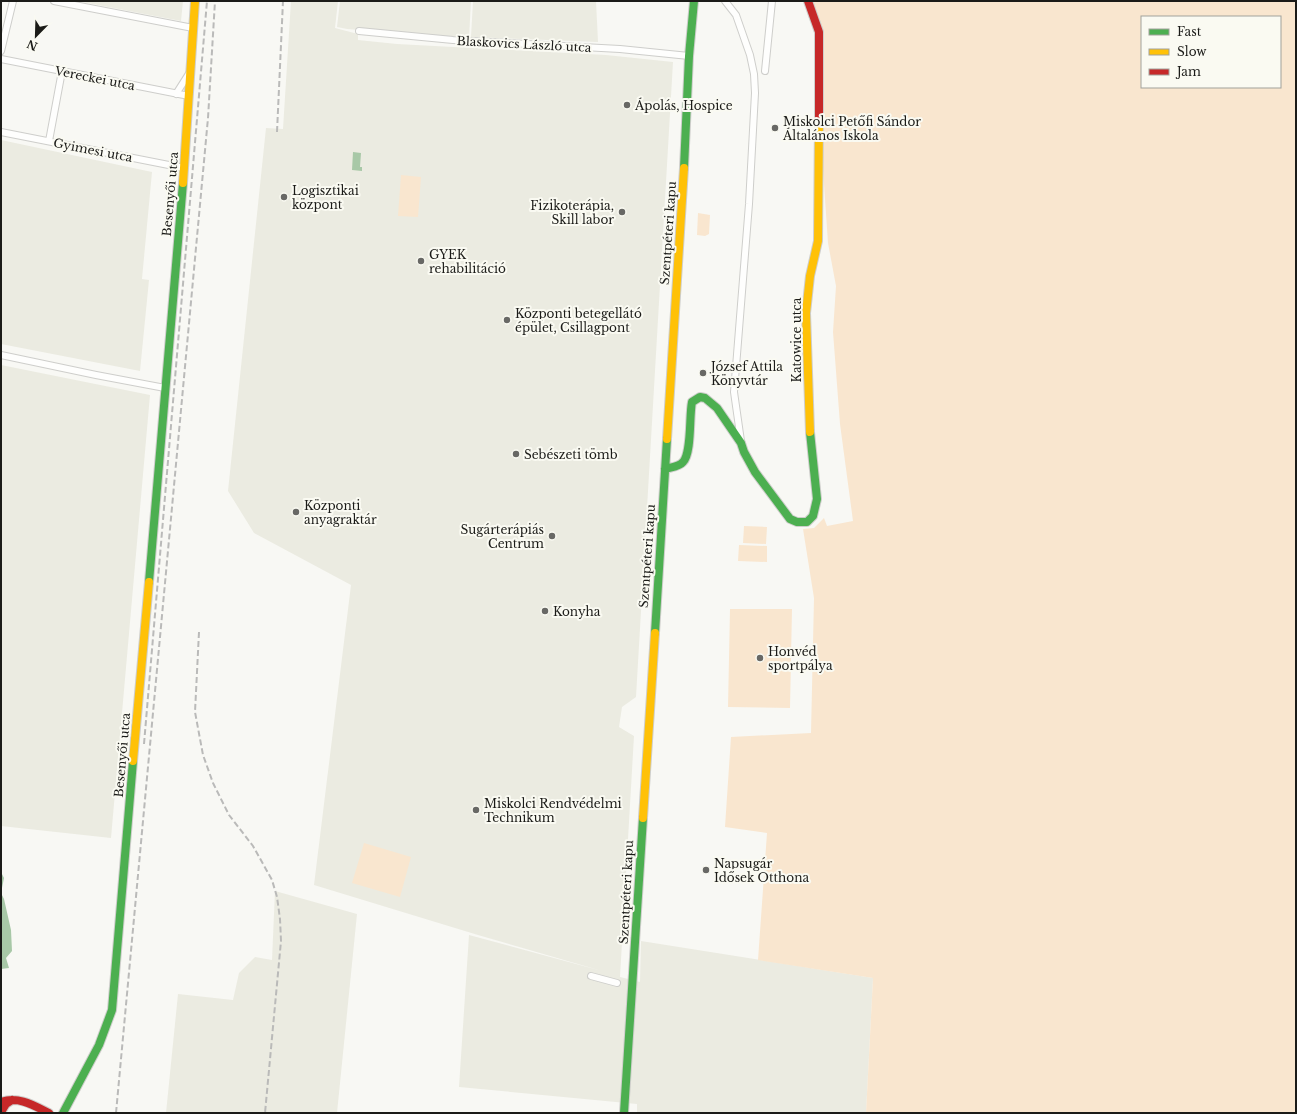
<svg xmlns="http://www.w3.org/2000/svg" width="1297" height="1114" font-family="'Libre Baskerville',serif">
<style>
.built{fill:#ebebe1}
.green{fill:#f9e6cf;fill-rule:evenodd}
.water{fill:#a8c8a7}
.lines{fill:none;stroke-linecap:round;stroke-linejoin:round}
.street-casing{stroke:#cececb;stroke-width:8}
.fast-casing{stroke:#cececb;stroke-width:10}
.slow-casing{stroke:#cececb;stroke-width:10}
.jam-casing{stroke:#cececb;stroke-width:10}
.street{stroke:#fefefd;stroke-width:6}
.fast{stroke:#4caf50;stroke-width:8}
.slow{stroke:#ffc107;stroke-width:8}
.jam{stroke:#c62828;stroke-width:8}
.rail{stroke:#babab9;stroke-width:2;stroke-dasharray:6 3;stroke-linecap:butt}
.poi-dot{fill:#686865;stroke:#fafaf2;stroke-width:1.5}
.labels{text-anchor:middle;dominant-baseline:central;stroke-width:4;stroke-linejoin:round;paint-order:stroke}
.street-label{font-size:12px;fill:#1b1b18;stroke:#fafaf2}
.poi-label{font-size:12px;fill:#1b1b18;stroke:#fafaf2;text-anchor:start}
</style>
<rect width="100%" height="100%" fill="#f8f8f4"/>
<!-- built -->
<path class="built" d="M 77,1 L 183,1 L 181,21 Z
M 291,1 L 338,1 L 335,28 L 358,34 L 358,40 L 397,44 L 606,55 L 673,62 L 636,697 L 622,707 L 619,727 L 634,736 L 620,977 L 640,982 L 641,941 L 873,978 L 866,1113 L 637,1113 L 637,1104 L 459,1087 L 469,935 L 602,971 L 478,935 L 314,885 L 351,585 L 254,533 L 228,491 L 266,128 L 283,129 Z
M 340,1 L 471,1 L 469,38 L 347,29 L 337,27 Z
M 473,1 L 596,1 L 598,42 L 471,37 Z
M 1,140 L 152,172 L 142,279 L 149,280 L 140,371 L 1,344 Z
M 1,365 L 150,395 L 111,838 L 1,826 Z
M 275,891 L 357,914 L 337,1113 L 166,1113 L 178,994 L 233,1000 L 239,973 L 255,957 L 272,960 Z"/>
<!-- green -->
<path class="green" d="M 813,1 L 1296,1 L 1296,1113 L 866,1113 L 873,978 L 758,960 L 767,833 L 725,827 L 731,737 L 811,733 L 814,598 L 803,529 L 814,528 L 824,518 L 827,526 L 853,521 L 840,424 L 833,332 L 836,286 L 828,243 L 819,110 L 814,6 ZM 1142,17 L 1280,17 L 1280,87 L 1142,87 Z
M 401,175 L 421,177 L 418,217 L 398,216 Z
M 698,213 L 710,215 L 709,234 L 705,236 L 697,235 Z
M 744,526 L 767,527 L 766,544 L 743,543 Z
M 739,545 L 767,546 L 767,562 L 738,561 Z
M 730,609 L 792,609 L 790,708 L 728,707 Z
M 364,843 L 411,857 L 400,897 L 352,883 Z"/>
<!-- water -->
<path class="water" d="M 353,152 L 361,153 L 360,167 L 362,167 L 362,171 L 352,170 Z
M 1,872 L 4,878 L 1,893 L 4,899 L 11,930 L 12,951 L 6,958 L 9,968 L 1,969 Z"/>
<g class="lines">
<defs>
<path id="street" d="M 54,1 L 193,28
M 725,1 L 736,15 L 750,55 L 754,74 L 755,93 L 749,204 L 734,392 L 741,441
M 359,31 L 453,40 L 620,49 L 689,56
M 1,51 L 13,1
M 1,59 L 189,96
M 765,71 L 772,1
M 176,94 L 190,72
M 1,132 L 184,168
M 49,141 L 62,71
M 1,355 L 96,375 L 165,388
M 591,976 L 617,983"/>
<path id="fast" d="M 684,168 L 689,56 L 694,1
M 665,469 C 671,467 679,467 683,462 C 692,453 689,416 692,402 L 700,397 L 705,398 L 717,408 L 741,443 L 744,452 L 755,472 L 790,519 L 797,522 L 807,522 L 813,516 L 817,499 L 810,432
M 149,582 L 183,183
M 655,633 L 667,439
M 63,1113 L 99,1045 L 112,1010 L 133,761
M 624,1113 L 643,818"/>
<path id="slow" d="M 183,183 L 195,1
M 810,432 L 806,313 L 810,276 L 818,241 L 819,119
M 667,439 L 684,168
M 133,761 L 149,582
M 643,818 L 655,633"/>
<path id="jam" d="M 808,1 L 819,32 L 819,119
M 1,1102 C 19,1096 33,1105 49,1113
M 1,1112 L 6,1104 L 12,1100"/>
</defs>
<!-- street casing -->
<use href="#street" class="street-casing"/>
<!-- fast casing -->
<use href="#fast" class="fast-casing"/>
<!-- slow casing -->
<use href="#slow" class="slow-casing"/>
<!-- jam casing -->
<use href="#jam" class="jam-casing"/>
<!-- street -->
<use href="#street" class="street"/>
<!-- fast -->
<use href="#fast" class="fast"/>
<!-- slow -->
<use href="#slow" class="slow"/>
<!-- jam -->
<use href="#jam" class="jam"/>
<!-- rail -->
<path class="rail" d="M 277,132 L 283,1
M 199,632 L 195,712 L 203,755 L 213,783 L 229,815 L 253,846 L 272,880 L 277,897 L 280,919 L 281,941 L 265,1113
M 144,744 L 207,1
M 116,1113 L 208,118 L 215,1"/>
</g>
<!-- markers -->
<g class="poi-dot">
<circle cx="627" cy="105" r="4"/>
<circle cx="775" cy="128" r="4"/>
<circle cx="284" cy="197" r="4"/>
<circle cx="622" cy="212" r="4"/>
<circle cx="421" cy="261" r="4"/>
<circle cx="507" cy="320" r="4"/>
<circle cx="703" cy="373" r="4"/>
<circle cx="516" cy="454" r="4"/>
<circle cx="296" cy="512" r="4"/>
<circle cx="552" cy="536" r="4"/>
<circle cx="545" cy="611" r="4"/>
<circle cx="760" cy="658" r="4"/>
<circle cx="476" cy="810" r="4"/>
<circle cx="706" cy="870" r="4"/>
</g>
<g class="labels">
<!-- street labels -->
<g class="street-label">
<text transform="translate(524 44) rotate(3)">Blaskovics László utca</text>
<text transform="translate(95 78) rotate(11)">Vereckei utca</text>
<text transform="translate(93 150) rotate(11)">Gyimesi utca</text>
<text transform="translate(170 194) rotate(-85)">Besenyői utca</text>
<text transform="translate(668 233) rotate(-86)">Szentpéteri kapu</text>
<text transform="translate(796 340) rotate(-90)">Katowice utca</text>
<text transform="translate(647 556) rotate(-86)">Szentpéteri kapu</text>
<text transform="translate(122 755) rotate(-85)">Besenyői utca</text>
<text transform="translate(626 892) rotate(-87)">Szentpéteri kapu</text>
</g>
<!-- poi labels -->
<g class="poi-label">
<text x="635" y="105">Ápolás, Hospice</text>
<text x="783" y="121">Miskolci Petőfi Sándor<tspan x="783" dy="14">Általános Iskola</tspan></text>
<text x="292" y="190">Logisztikai<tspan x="292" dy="14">központ</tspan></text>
<text x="614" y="205" text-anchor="end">Fizikoterápia,<tspan x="614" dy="14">Skill labor</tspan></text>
<text x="429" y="254">GYEK<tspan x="429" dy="14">rehabilitáció</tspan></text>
<text x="515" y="313">Központi betegellátó<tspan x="515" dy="14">épület, Csillagpont</tspan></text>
<text x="711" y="366">József Attila<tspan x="711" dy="14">Könyvtár</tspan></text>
<text x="524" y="454">Sebészeti tömb</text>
<text x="304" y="505">Központi<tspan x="304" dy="14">anyagraktár</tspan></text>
<text x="544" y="529" text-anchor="end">Sugárterápiás<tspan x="544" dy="14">Centrum</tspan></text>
<text x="553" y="611">Konyha</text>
<text x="768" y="651">Honvéd<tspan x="768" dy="14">sportpálya</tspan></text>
<text x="484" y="803">Miskolci Rendvédelmi<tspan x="484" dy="14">Technikum</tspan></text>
<text x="714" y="863">Napsugár<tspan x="714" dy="14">Idősek Otthona</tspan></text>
</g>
</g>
<!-- border -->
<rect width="1297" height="1114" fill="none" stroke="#1b1b18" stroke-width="4"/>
<!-- legend -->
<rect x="1141" y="16" width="140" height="72" fill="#fafaf2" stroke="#a1a19b"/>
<rect x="1149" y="29" width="20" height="6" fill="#4caf50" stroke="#a1a19b"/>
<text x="1177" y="36" font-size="12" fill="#1b1b18">Fast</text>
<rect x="1149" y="49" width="20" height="6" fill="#ffc107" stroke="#a1a19b"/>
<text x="1177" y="56" font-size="12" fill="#1b1b18">Slow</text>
<rect x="1149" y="69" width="20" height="6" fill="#c62828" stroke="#a1a19b"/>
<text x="1177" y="76" font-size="12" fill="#1b1b18">Jam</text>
<!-- north arrow -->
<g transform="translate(36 36) rotate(203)" stroke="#fafaf2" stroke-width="3" paint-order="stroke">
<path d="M0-3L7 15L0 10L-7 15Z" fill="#1b1b18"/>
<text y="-6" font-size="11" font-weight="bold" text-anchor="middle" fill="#1b1b18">N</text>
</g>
</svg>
